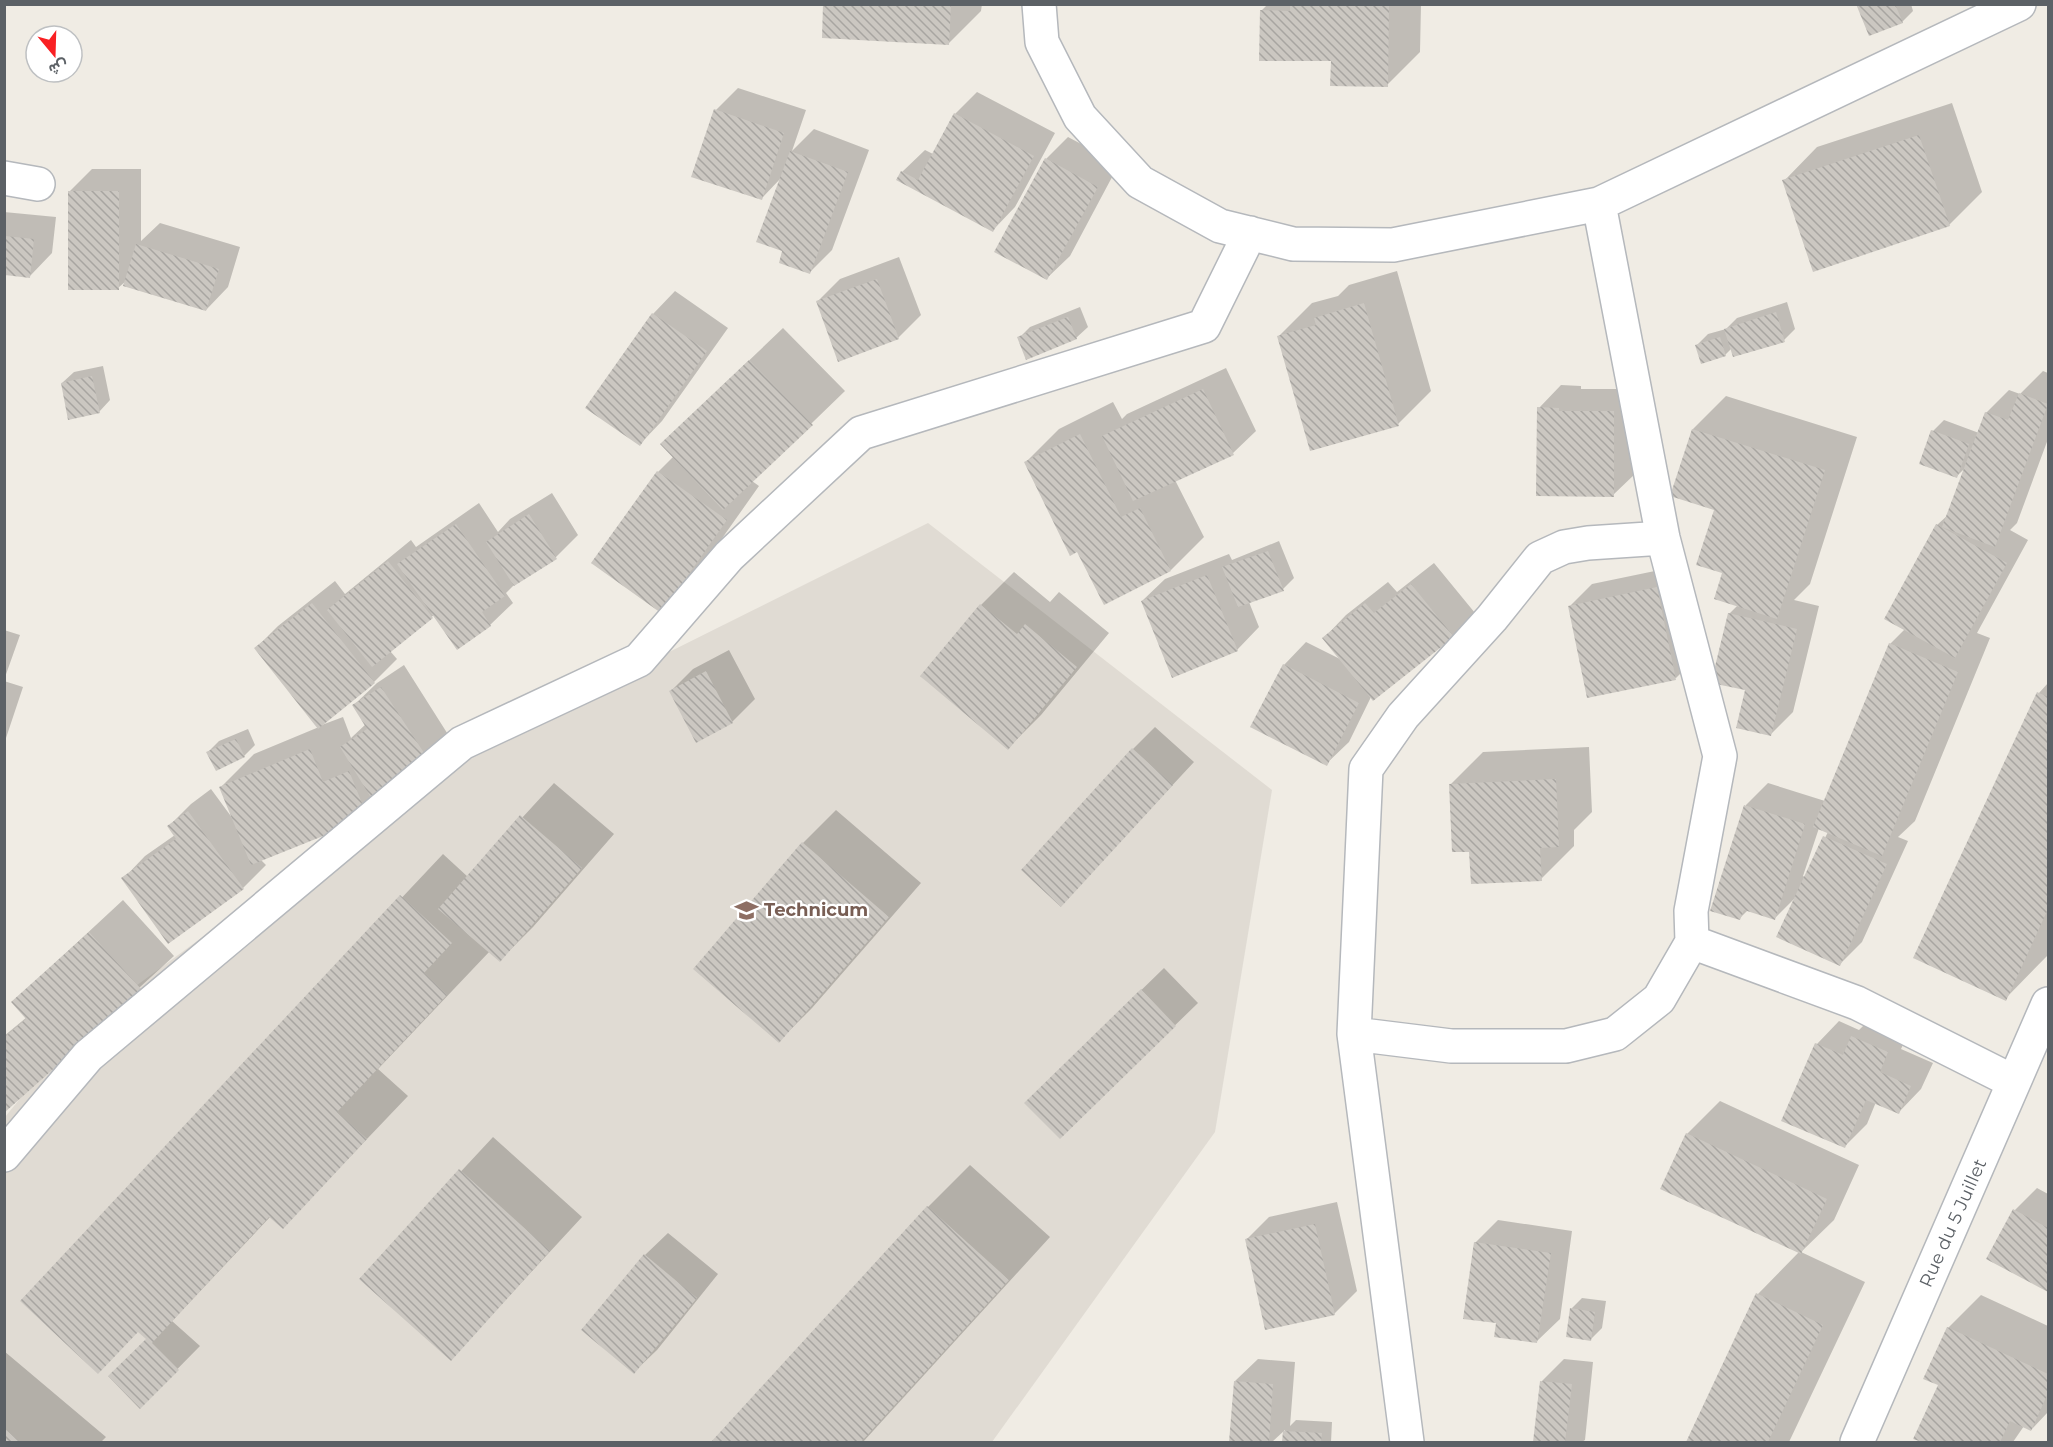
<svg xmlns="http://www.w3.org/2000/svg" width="2053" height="1447" font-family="Montserrat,Vazirmatn,sans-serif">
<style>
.education{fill:#e0dbd3}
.shadow{fill:#0003;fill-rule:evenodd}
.building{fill:url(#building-back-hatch)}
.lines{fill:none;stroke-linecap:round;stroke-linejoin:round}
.minor-casing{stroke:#b5b8bc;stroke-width:36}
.minor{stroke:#fff;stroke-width:33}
.labels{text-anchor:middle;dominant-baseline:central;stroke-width:4.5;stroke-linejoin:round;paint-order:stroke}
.education-label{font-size:18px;font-weight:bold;fill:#785e54;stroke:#fff;text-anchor:start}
.street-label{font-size:18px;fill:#5c6166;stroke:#fff}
</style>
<defs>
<pattern id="building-back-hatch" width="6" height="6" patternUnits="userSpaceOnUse" patternTransform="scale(1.5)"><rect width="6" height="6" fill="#cbc7c1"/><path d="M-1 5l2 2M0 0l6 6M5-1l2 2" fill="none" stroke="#a8a5a1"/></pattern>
</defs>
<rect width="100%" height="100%" fill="#f0ece4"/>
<!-- education -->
<path class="education" d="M 928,523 L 1272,790 L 1215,1132 L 992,1442 L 5,1442 L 5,1117 L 76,1030 L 426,773 Z"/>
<!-- shadow -->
<path class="shadow" d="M 825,4 L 982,4 L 981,11 L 948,44 Z
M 1268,4 L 1421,4 L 1420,52 L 1387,85 L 1332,60 L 1261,11 Z
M 1858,4 L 1911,4 L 1913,11 L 1902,22 Z
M 738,88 L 806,110 L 792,151 L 814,129 L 869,150 L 832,250 L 810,272 L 784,250 L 781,178 L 761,199 L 716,110 Z
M 977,92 L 1055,133 L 1015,207 L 993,230 L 902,172 L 925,150 L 933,154 L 955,114 Z
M 1952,103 L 1982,192 L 1949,225 L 1784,181 L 1817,147 Z
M 1068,137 L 1119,164 L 1070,256 L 1047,278 L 1046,159 Z
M 92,169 L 141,169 L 141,241 L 160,223 L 240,247 L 228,287 L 206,310 L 126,281 L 118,288 L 70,191 Z
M 4,212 L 56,217 L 52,253 L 30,276 L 4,274 Z
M 899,257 L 921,315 L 898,338 L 817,302 L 840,279 Z
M 1397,271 L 1431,391 L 1398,424 L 1279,336 L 1312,303 L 1338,296 L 1349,285 Z
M 675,291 L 728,328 L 662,421 L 640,444 L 588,407 L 653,314 Z
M 1787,302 L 1795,329 L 1784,340 L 1732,348 L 1725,355 L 1696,346 L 1708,334 L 1726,329 L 1737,318 Z
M 1080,307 L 1088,327 L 1076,338 L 1027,358 L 1019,338 L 1030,327 Z
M 783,328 L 845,391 L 752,481 L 759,486 L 694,578 L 661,611 L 593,563 L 658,472 L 674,456 L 695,412 Z
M 103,366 L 110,400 L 99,412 L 62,383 L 74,372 Z
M 1226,368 L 1256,431 L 1233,453 L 1175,480 L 1204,537 L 1171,570 L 1078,549 L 1026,462 L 1059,429 L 1113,402 L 1122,419 L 1127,414 Z
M 2043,371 L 2048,373 L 2048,439 L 2017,523 L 2010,530 L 2028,540 L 1977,633 L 1990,638 L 1915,821 L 1898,837 L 1908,841 L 1862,942 L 1840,964 L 1795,898 L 1775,918 L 1748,910 L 1740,918 L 1746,805 L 1768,783 L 1825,801 L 1890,644 L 1905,629 L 1937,525 L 1948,515 L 1966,467 L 1957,476 L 1933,431 L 1944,420 L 1979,433 L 1986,413 L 2009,390 L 2020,394 ZM 1819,828 L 1828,832 L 1805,877 L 1803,876 Z
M 1561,385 L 1581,386 L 1581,389 L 1636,389 L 1636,473 L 1613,495 L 1539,408 Z
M 1726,396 L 1857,437 L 1810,584 L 1794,600 L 1819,606 L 1793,712 L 1771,734 L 1746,689 L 1729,614 L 1738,605 L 1724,572 L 1716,509 L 1672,495 L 1693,429 Z
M 552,493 L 578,535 L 556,557 L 516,583 L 506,593 L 513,603 L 490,625 L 434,615 L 390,651 L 397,659 L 374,682 L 319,726 L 343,717 L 351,738 L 366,724 L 354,705 L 377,683 L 404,665 L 449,736 L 367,817 L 261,860 L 266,865 L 243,888 L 123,879 L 145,856 L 175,835 L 169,826 L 191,804 L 211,789 L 233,819 L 221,787 L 254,754 L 319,727 L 256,648 L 278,626 L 335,581 L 345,594 L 411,540 L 416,547 L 479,503 L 498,532 L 510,519 Z
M 1279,541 L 1294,578 L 1283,589 L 1249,602 L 1259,627 L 1237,650 L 1142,601 L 1165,579 L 1229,554 L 1232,560 Z
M 1434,563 L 1475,613 L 1453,636 L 1371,697 L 1349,742 L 1326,764 L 1284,665 L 1306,642 L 1342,660 L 1324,638 L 1346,615 L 1388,582 L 1397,592 Z
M 1679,566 L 1698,656 L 1676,678 L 1569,607 L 1592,584 Z
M 1014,572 L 1050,602 L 1059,592 L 1109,633 L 1041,715 L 1008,748 L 981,605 Z
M 4,630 L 20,635 L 4,680 Z
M 729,650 L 755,699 L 732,722 L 671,691 L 693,669 Z
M 4,681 L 23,687 L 4,744 Z
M 2048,683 L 2048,955 L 2005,999 L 2039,693 Z
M 1155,727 L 1194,762 L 1061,905 L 1133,749 Z
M 248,729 L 255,745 L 244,756 L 208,752 L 219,741 Z
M 1589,747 L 1592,812 L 1574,830 L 1574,846 L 1541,879 L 1471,850 L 1450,785 L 1483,752 Z
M 554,783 L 614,834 L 533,927 L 500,960 L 490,951 L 378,1069 L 408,1096 L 283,1227 L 271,1216 L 172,1321 L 200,1346 L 140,1407 L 147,1339 L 139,1331 L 22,1301 L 443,854 L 468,877 Z
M 836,810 L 921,883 L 812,1008 L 779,1041 L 695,969 L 803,843 Z
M 123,900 L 174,956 L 4,1111 L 4,1036 L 27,1017 L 13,1002 Z
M 1164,968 L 1198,1003 L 1060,1137 L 1049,1080 Z
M 1875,1014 L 1910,1030 L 1901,1049 L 1933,1063 L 1921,1089 L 1899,1112 L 1876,1102 L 1867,1124 L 1844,1147 L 1783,1120 L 1817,1044 L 1839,1021 L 1859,1030 Z
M 1720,1101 L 1859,1165 L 1834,1220 L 1801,1252 L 1865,1282 L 1789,1442 L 1688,1442 L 1758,1294 L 1799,1252 L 1687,1134 Z
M 493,1137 L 582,1217 L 451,1359 L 361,1279 Z
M 970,1165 L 1050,1237 L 863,1442 L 713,1442 L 928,1207 Z
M 2037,1188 L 2048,1194 L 2048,1290 L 1988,1258 L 2015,1210 Z
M 1337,1202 L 1357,1291 L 1334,1314 L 1247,1239 L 1269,1217 Z
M 1498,1220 L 1572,1231 L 1560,1319 L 1537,1341 L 1497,1322 L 1475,1243 Z
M 668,1233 L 718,1274 L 657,1350 L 634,1372 L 645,1255 Z
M 1981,1295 L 2048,1326 L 2048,1412 L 2031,1430 L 2024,1426 L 2013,1442 L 1926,1442 L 1915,1438 L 1940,1384 L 1948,1328 Z
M 1582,1298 L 1606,1301 L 1602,1328 L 1591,1339 L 1571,1309 Z
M 4,1351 L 106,1437 L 101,1442 L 4,1442 Z
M 1258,1359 L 1295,1362 L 1290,1426 L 1296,1420 L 1332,1422 L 1331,1442 L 1284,1442 L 1285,1430 L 1272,1442 L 1230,1442 L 1235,1381 Z
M 1564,1359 L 1593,1362 L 1585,1440 L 1582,1442 L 1535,1442 L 1542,1381 Z"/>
<!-- building -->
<path class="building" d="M 823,4 L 951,4 L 949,45 L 822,38 Z
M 1290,4 L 1389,4 L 1388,87 L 1330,86 L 1331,61 L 1259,61 L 1260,10 L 1290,11 Z
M 1856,4 L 1895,4 L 1903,23 L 1869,36 Z
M 714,109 L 784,133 L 762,200 L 691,177 Z
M 954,113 L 1034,156 L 993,232 L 896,180 L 901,171 L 918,180 Z
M 1919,135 L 1950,226 L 1813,272 L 1782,180 Z
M 790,151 L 848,172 L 810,274 L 779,263 L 782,251 L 756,242 Z
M 1045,158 L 1098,187 L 1047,280 L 994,252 Z
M 68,191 L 119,191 L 119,290 L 68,290 Z
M 5,236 L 34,239 L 30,278 L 5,275 Z
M 136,244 L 219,269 L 206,311 L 123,286 Z
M 877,279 L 899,339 L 838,362 L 816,301 Z
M 1364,303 L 1399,426 L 1310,451 L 1277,336 L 1316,325 L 1314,318 Z
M 1776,312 L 1785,342 L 1733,357 L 1724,329 Z
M 652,313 L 707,351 L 640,446 L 585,408 Z
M 1068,317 L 1077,339 L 1026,360 L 1017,337 Z
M 1720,337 L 1726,356 L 1701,364 L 1695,345 Z
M 749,360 L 813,425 L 723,510 L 660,444 Z
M 92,376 L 100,413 L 68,420 L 61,383 Z
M 1203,389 L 1234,455 L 1133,501 L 1102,436 Z
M 2019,393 L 2048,404 L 1995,547 L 1942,527 L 1985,412 L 2008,420 Z
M 1537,407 L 1559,408 L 1559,411 L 1614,411 L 1614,497 L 1536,496 Z
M 1692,429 L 1825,470 L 1777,619 L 1714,599 L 1722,573 L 1696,565 L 1714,510 L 1670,496 Z
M 1931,430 L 1969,444 L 1957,478 L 1919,464 Z
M 1080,434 L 1121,517 L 1140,508 L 1171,571 L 1104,605 L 1077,552 L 1070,556 L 1024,462 Z
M 657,471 L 727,520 L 661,613 L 591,563 Z
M 529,514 L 557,559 L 514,586 L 486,542 Z
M 456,524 L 505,596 L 482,612 L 491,626 L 457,650 L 397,564 Z
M 1936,524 L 2007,563 L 1955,658 L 1884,619 Z
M 1268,551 L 1284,591 L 1238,607 L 1222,567 Z
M 388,561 L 433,618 L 372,667 L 327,610 Z
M 1207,575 L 1238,651 L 1172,678 L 1141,601 Z
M 1411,584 L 1454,637 L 1373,701 L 1322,638 L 1365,603 L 1374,613 Z
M 1657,587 L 1676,680 L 1587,698 L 1568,606 Z
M 312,603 L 375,683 L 318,729 L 254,648 Z
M 980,604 L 1017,634 L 1025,624 L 1077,667 L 1008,750 L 920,676 Z
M 1728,613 L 1797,629 L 1771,736 L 1736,728 L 1745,690 L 1711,683 Z
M 1889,643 L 1958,672 L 1882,856 L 1813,827 Z
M 1283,664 L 1359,703 L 1327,766 L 1250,727 Z
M 706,671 L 733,723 L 696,743 L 669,691 Z
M 381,687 L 428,759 L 370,796 L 340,747 L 367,729 L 352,705 Z
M 2037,692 L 2048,697 L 2048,909 L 2006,1001 L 1913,958 Z
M 236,739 L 245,757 L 216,771 L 206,752 Z
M 1132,748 L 1173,785 L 1061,907 L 1021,870 Z
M 310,749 L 323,782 L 349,771 L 368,818 L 251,865 L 219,787 Z
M 1556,779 L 1559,847 L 1540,848 L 1542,881 L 1471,884 L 1469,852 L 1452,852 L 1449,784 Z
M 1744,805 L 1805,824 L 1775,920 L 1744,910 L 1740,920 L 1710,911 Z
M 188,811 L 244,889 L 168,944 L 121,878 L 176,839 L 167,826 Z
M 520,815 L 582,868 L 500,962 L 438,909 Z
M 1823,836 L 1887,864 L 1840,966 L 1776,937 Z
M 802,842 L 889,917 L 779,1043 L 693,969 Z
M 400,895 L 452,943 L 424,973 L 447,995 L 337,1112 L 367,1139 L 283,1229 L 269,1217 L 152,1343 L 179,1370 L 140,1409 L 108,1376 L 146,1339 L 138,1332 L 98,1374 L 20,1301 Z
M 89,932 L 142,990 L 4,1113 L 4,1038 L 26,1019 L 11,1002 Z
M 1141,989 L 1176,1026 L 1060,1139 L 1024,1103 Z
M 1851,1036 L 1888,1052 L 1880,1072 L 1911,1086 L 1899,1114 L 1866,1100 L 1845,1148 L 1781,1121 L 1815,1043 L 1843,1055 Z
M 1686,1133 L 1827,1199 L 1801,1254 L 1660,1189 Z
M 459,1169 L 550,1251 L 451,1361 L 359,1279 Z
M 927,1206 L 1009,1280 L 861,1442 L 711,1442 Z
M 2013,1209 L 2048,1228 L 2048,1292 L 1986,1259 Z
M 1315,1224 L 1335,1315 L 1265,1330 L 1245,1239 Z
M 1474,1242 L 1551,1253 L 1537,1343 L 1494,1337 L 1496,1323 L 1463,1319 Z
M 644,1254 L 697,1298 L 634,1374 L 581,1330 Z
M 1756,1293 L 1823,1325 L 1768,1442 L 1686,1442 Z
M 1570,1308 L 1595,1312 L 1591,1341 L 1566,1337 Z
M 1947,1327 L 2048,1374 L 2048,1393 L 2031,1431 L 2010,1421 L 2000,1442 L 1922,1442 L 1913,1439 L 1938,1385 L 1923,1379 Z
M 1234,1381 L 1273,1384 L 1269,1442 L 1229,1442 Z
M 1540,1381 L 1572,1384 L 1565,1442 L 1533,1442 Z
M 5,1429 L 20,1442 L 5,1442 Z
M 1283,1431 L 1322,1433 L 1321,1442 L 1282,1442 Z"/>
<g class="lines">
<defs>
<path id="minor" d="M 1039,4 L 1042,42 L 1080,117 L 1140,182 L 1220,226 L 1293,244 L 1393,245 L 1599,204 L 2019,4
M 4,178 L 38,184
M 1692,942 L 1857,1003 L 2014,1082
M 1354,1034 L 1451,1046 L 1566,1046 L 1615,1034 L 1659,999 L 1692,942 L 1691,911 L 1720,756 L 1663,538 L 1599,204
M 4,1155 L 88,1056 L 462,743 L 639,660 L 729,556 L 861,433 L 1204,326 L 1250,233
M 1407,1442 L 1354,1034 L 1366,769 L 1403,716 L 1492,618 L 1540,558 L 1564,547 L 1588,543 L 1663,538
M 1857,1442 L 2048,1004"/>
</defs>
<!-- minor casing -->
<use href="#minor" class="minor-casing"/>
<!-- minor -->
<use href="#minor" class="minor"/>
</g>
<!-- icons -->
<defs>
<symbol id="school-bare" viewBox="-9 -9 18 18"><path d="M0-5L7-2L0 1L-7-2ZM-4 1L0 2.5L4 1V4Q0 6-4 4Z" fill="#8d6e63" stroke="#fff" stroke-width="2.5" paint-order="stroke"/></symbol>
</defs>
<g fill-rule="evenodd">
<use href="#school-bare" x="730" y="894" width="33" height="33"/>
</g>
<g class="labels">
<!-- education labels -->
<g class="education-label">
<text x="764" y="910">Technicum</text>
</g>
<!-- street labels -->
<g class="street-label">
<text transform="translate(1953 1223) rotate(-66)">Rue du 5 Juillet</text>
</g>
</g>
<!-- border -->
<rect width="2053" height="1447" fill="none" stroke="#5c6166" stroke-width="12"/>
<!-- north arrow -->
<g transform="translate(54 54) rotate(161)"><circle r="28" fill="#ffffff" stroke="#bec0c2" stroke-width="1.5"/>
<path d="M0-4.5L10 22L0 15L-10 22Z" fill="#f92023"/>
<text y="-9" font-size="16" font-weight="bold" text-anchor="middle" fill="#5c6166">ش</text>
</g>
</svg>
